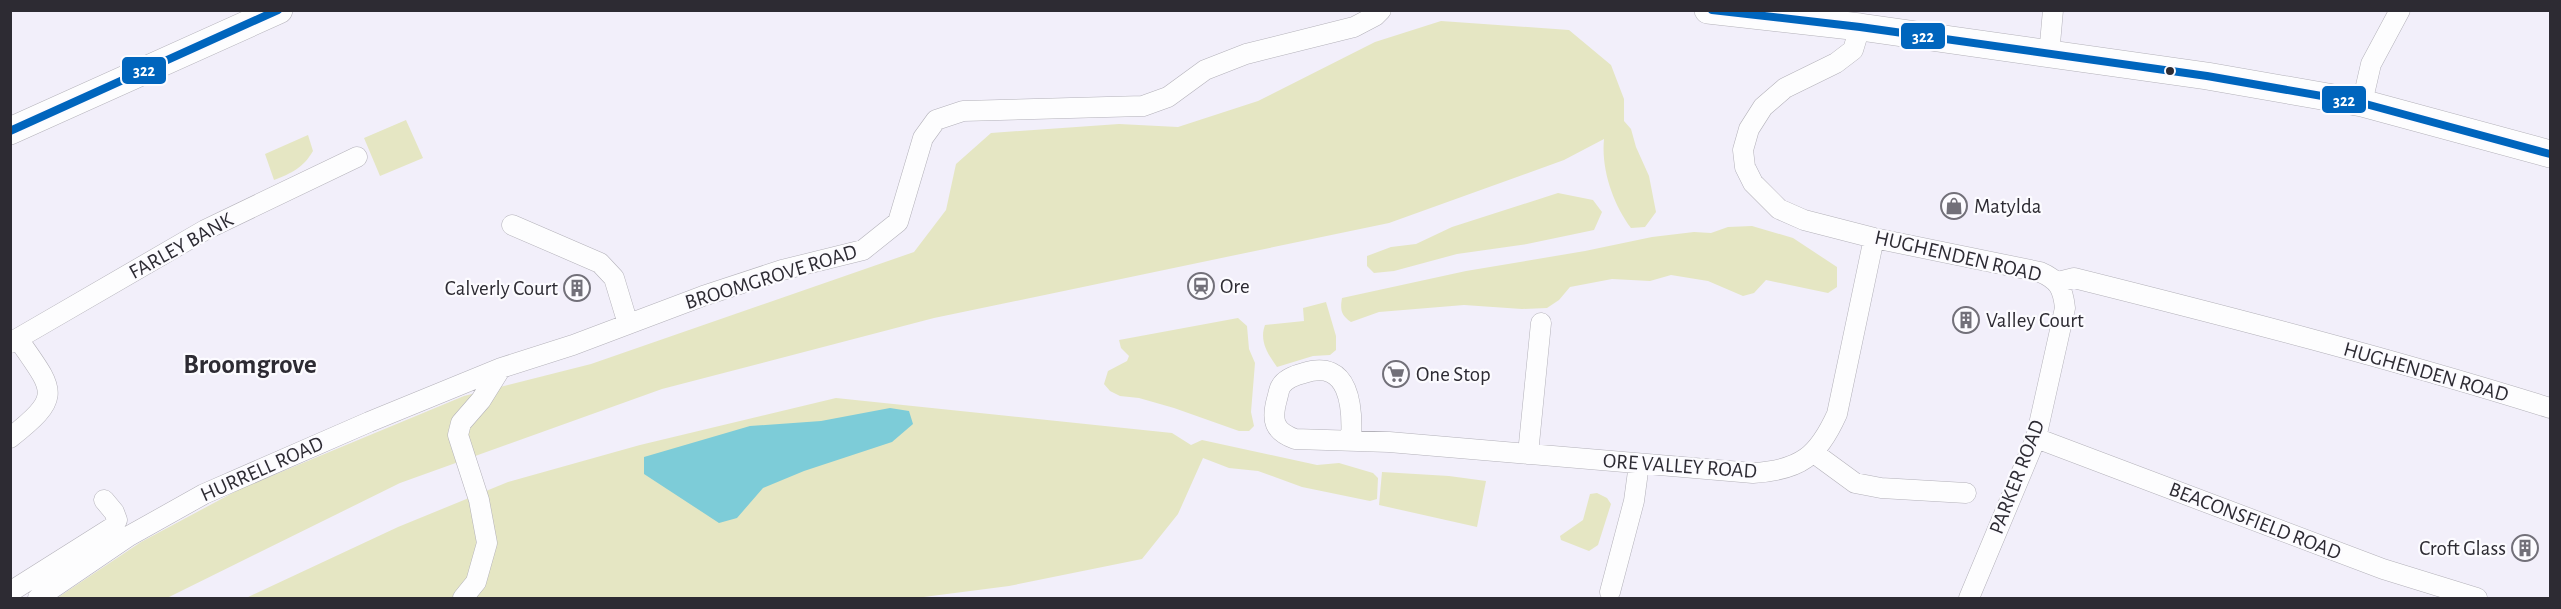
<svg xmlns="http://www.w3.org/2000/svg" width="2561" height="609" font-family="'Alegreya Sans',sans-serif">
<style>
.green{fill:#e5e6c3}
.water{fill:#7dccd8}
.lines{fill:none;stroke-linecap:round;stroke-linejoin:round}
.street-casing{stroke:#b3b1b9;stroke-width:21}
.secondary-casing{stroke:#b3b1b9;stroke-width:28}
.street{stroke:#fdfdfe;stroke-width:20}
.secondary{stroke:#fdfdfe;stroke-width:27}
.bus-1-casing{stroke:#fcfbff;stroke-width:12}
.bus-1{stroke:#0065bd;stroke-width:8}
.bus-dot{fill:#2d2b33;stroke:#fcfbff;stroke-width:2}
.labels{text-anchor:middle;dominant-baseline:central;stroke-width:4.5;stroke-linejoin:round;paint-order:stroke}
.poi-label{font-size:21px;fill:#2d2b33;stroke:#fcfbff;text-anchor:start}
.street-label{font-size:21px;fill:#2d2b33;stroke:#fcfbff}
.district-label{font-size:27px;font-weight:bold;fill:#2d2b33;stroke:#fcfbff}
.line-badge{stroke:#fcfbff;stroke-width:2}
.badge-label{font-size:16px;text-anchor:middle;font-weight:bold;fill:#fff}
</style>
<rect width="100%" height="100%" fill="#f2effa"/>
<!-- green -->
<path class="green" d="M 1441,21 L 1569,30 L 1611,65 L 1624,99 L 1624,121 L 1631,129 L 1636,147 L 1649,176 L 1656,212 L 1645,227 L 1631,228 C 1613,204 1601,169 1604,139 L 1564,160 L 1389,223 L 934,318 L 662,389 L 400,483 L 167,598 L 57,598 L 141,542 L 240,489 L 464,396 L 591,364 L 914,252 L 946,210 L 956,164 L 991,133 L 1119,124 L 1178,127 L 1258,101 L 1375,42 Z
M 406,120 L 423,158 L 380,176 L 364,138 Z
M 308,135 L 313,151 C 303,168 292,173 274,180 L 265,154 Z
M 1558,193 L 1593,200 L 1602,212 L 1594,230 L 1527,244 L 1457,254 L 1394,271 L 1374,273 L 1367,266 L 1367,256 L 1391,247 L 1416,244 L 1452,227 Z
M 1752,226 L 1793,238 L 1837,267 L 1837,287 L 1828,293 L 1766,280 L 1754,293 L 1743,296 L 1708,281 L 1671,275 L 1650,281 L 1612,279 L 1570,287 L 1559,300 L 1547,308 L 1522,309 L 1464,305 L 1379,312 L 1351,322 C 1341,315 1340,310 1342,298 L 1466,271 L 1585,251 L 1652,237 L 1694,232 L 1711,233 L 1728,227 Z
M 1326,302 L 1336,336 L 1336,350 L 1330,355 L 1313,356 L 1277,367 C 1268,354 1259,341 1265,325 L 1304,321 L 1303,308 Z
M 1238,318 L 1247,326 L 1249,349 L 1255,363 L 1251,412 L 1254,426 L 1249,431 L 1239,431 L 1174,408 L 1139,398 L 1120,396 L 1110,391 L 1104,384 L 1108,371 L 1127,361 L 1129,356 L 1121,348 L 1119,340 Z
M 836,398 L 1172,433 L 1191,445 L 1202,440 L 1317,465 L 1339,463 L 1373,473 L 1378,478 L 1377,499 L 1370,501 L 1302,487 L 1258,471 L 1229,468 L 1203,458 L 1178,514 L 1142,559 L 1009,586 L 916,598 L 246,598 L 398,527 L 508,482 L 640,445 Z
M 1382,472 L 1449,476 L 1486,481 L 1477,527 L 1379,505 Z
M 1597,493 L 1607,498 L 1611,504 L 1598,545 L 1589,551 L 1561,540 L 1560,536 L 1583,520 L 1590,494 Z"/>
<!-- water -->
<path class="water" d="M 890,408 L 909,411 L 913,424 L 892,442 L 804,471 L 763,488 L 737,518 L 719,523 L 644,474 L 644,457 L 750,426 L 821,421 Z"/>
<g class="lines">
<defs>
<path id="street" d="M 1860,27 L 1853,50 L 1836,63 L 1785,88 L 1763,107 L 1749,129 L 1743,150 L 1745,167 L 1753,183 L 1779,209 L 1804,220 L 1874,238 L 2040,272 C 2059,280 2063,289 2065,308 L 2036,438 L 1969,598
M 2049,55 L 2053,10
M 2362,103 L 2371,64 L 2400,10
M 512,225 L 600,263 L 614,278 L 628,324
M 2058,282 L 2074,278 C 2234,318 2393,359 2550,408
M 10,343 L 205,230 L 357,157
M 10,438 C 63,396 55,392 18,339
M 2036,438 L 2383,569 L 2477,598
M 1351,440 C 1353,408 1350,358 1304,373 C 1296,375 1286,378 1281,386 C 1279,389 1278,396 1277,399 C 1271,421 1274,431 1295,439 L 1389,442 L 1753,473 C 1801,470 1818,456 1837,414 L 1874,238
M 1814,453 L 1855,483 L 1881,488 L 1966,493
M 1528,454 L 1541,323
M 10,592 L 113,527 L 117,520 L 114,512 L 104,500
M 1610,592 L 1634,501 L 1639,464
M 38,598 L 129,536 L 204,494 L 369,422 L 501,368 L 573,345 L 703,296 L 782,270 L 863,250 L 898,222 L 923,138 L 936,120 L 963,111 L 1143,106 L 1168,97 L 1205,70 L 1246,54 L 1354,27 L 1375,16 L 1381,10
M 463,598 L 476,582 L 487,543 L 479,500 L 458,435 L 461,423 L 481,400 L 501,368"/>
<path id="secondary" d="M 1708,10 L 1860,27 L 2207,76 L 2362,103 L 2550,154
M 10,131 L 279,10"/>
</defs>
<!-- street casing -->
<use href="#street" class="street-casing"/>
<!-- secondary casing -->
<use href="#secondary" class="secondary-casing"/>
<!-- street -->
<use href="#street" class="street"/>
<!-- secondary -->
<use href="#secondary" class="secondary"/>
<defs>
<path id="bus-1" d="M 1712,10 L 1860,27 L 2207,76 L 2362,103 L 2550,154
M 10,131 L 278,10"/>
</defs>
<!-- bus-1 casing -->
<use href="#bus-1" class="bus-1-casing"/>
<!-- bus-1 -->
<use href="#bus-1" class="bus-1"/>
</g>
<!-- icons -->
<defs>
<symbol id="shop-ring" viewBox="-11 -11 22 22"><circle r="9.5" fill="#fcfbff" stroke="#727079" stroke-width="1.5"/><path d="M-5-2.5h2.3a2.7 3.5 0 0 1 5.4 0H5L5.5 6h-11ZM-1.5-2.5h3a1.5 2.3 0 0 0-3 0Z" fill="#727079"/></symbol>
<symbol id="station-ring" viewBox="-11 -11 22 22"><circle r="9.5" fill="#fcfbff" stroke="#727079" stroke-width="1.5"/><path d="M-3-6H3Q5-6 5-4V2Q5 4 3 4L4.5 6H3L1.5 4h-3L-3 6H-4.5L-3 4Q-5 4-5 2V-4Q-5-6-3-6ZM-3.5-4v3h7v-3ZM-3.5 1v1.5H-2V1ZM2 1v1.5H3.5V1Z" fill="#727079"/></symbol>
<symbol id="building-ring" viewBox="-11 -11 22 22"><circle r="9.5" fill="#fcfbff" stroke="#727079" stroke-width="1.5"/><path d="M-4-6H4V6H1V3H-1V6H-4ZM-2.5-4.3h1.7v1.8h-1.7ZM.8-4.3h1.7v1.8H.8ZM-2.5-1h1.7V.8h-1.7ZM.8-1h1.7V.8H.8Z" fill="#727079"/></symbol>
<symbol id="supermarket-ring" viewBox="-11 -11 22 22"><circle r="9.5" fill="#fcfbff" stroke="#727079" stroke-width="1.5"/><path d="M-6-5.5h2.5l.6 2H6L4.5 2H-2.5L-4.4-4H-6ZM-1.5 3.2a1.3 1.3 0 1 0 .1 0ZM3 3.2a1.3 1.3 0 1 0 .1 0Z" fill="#727079"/></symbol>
</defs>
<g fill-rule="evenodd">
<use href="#shop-ring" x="1939" y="191" width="30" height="30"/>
<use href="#station-ring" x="1186" y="271" width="30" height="30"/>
<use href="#building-ring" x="562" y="273" width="30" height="30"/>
<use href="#building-ring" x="1951" y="305" width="30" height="30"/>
<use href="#supermarket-ring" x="1381" y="359" width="30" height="30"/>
<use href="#building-ring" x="2510" y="533" width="30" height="30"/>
</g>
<!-- markers -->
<circle class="bus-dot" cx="2170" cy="71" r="5"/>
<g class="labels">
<!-- poi labels -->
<g class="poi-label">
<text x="1974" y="206">Matylda</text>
<text x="1220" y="286">Ore</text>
<text x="558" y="288" text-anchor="end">Calverly Court</text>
<text x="1986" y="320">Valley Court</text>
<text x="1416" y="374">One Stop</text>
<text x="2506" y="548" text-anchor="end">Croft Glass</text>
</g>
<!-- street labels -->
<g class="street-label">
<text transform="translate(181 246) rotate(-29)">FARLEY BANK</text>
<text transform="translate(1958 256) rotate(13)">HUGHENDEN ROAD</text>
<text transform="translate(771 277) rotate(-17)">BROOMGROVE ROAD</text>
<text transform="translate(2426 372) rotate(16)">HUGHENDEN ROAD</text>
<text transform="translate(1680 466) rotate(4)">ORE VALLEY ROAD</text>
<text transform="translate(262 469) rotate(-24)">HURRELL ROAD</text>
<text transform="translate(2017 477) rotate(-69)">PARKER ROAD</text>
<text transform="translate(2255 521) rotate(21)">BEACONSFIELD ROAD</text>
</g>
<!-- district labels -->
<g class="district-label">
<text x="250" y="364">Broomgrove</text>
</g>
</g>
<g class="line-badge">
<rect x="1900" y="22" width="46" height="28" rx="6" fill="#0065bd"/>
<rect x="121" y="56" width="46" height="29" rx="6" fill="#0065bd"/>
<rect x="2321" y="85" width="46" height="29" rx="6" fill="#0065bd"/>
</g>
<g class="badge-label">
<text x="1923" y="42">322</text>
<text x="144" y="76">322</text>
<text x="2344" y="106">322</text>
</g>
<!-- border -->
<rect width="2561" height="609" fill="none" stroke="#2d2b33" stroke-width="24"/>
</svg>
